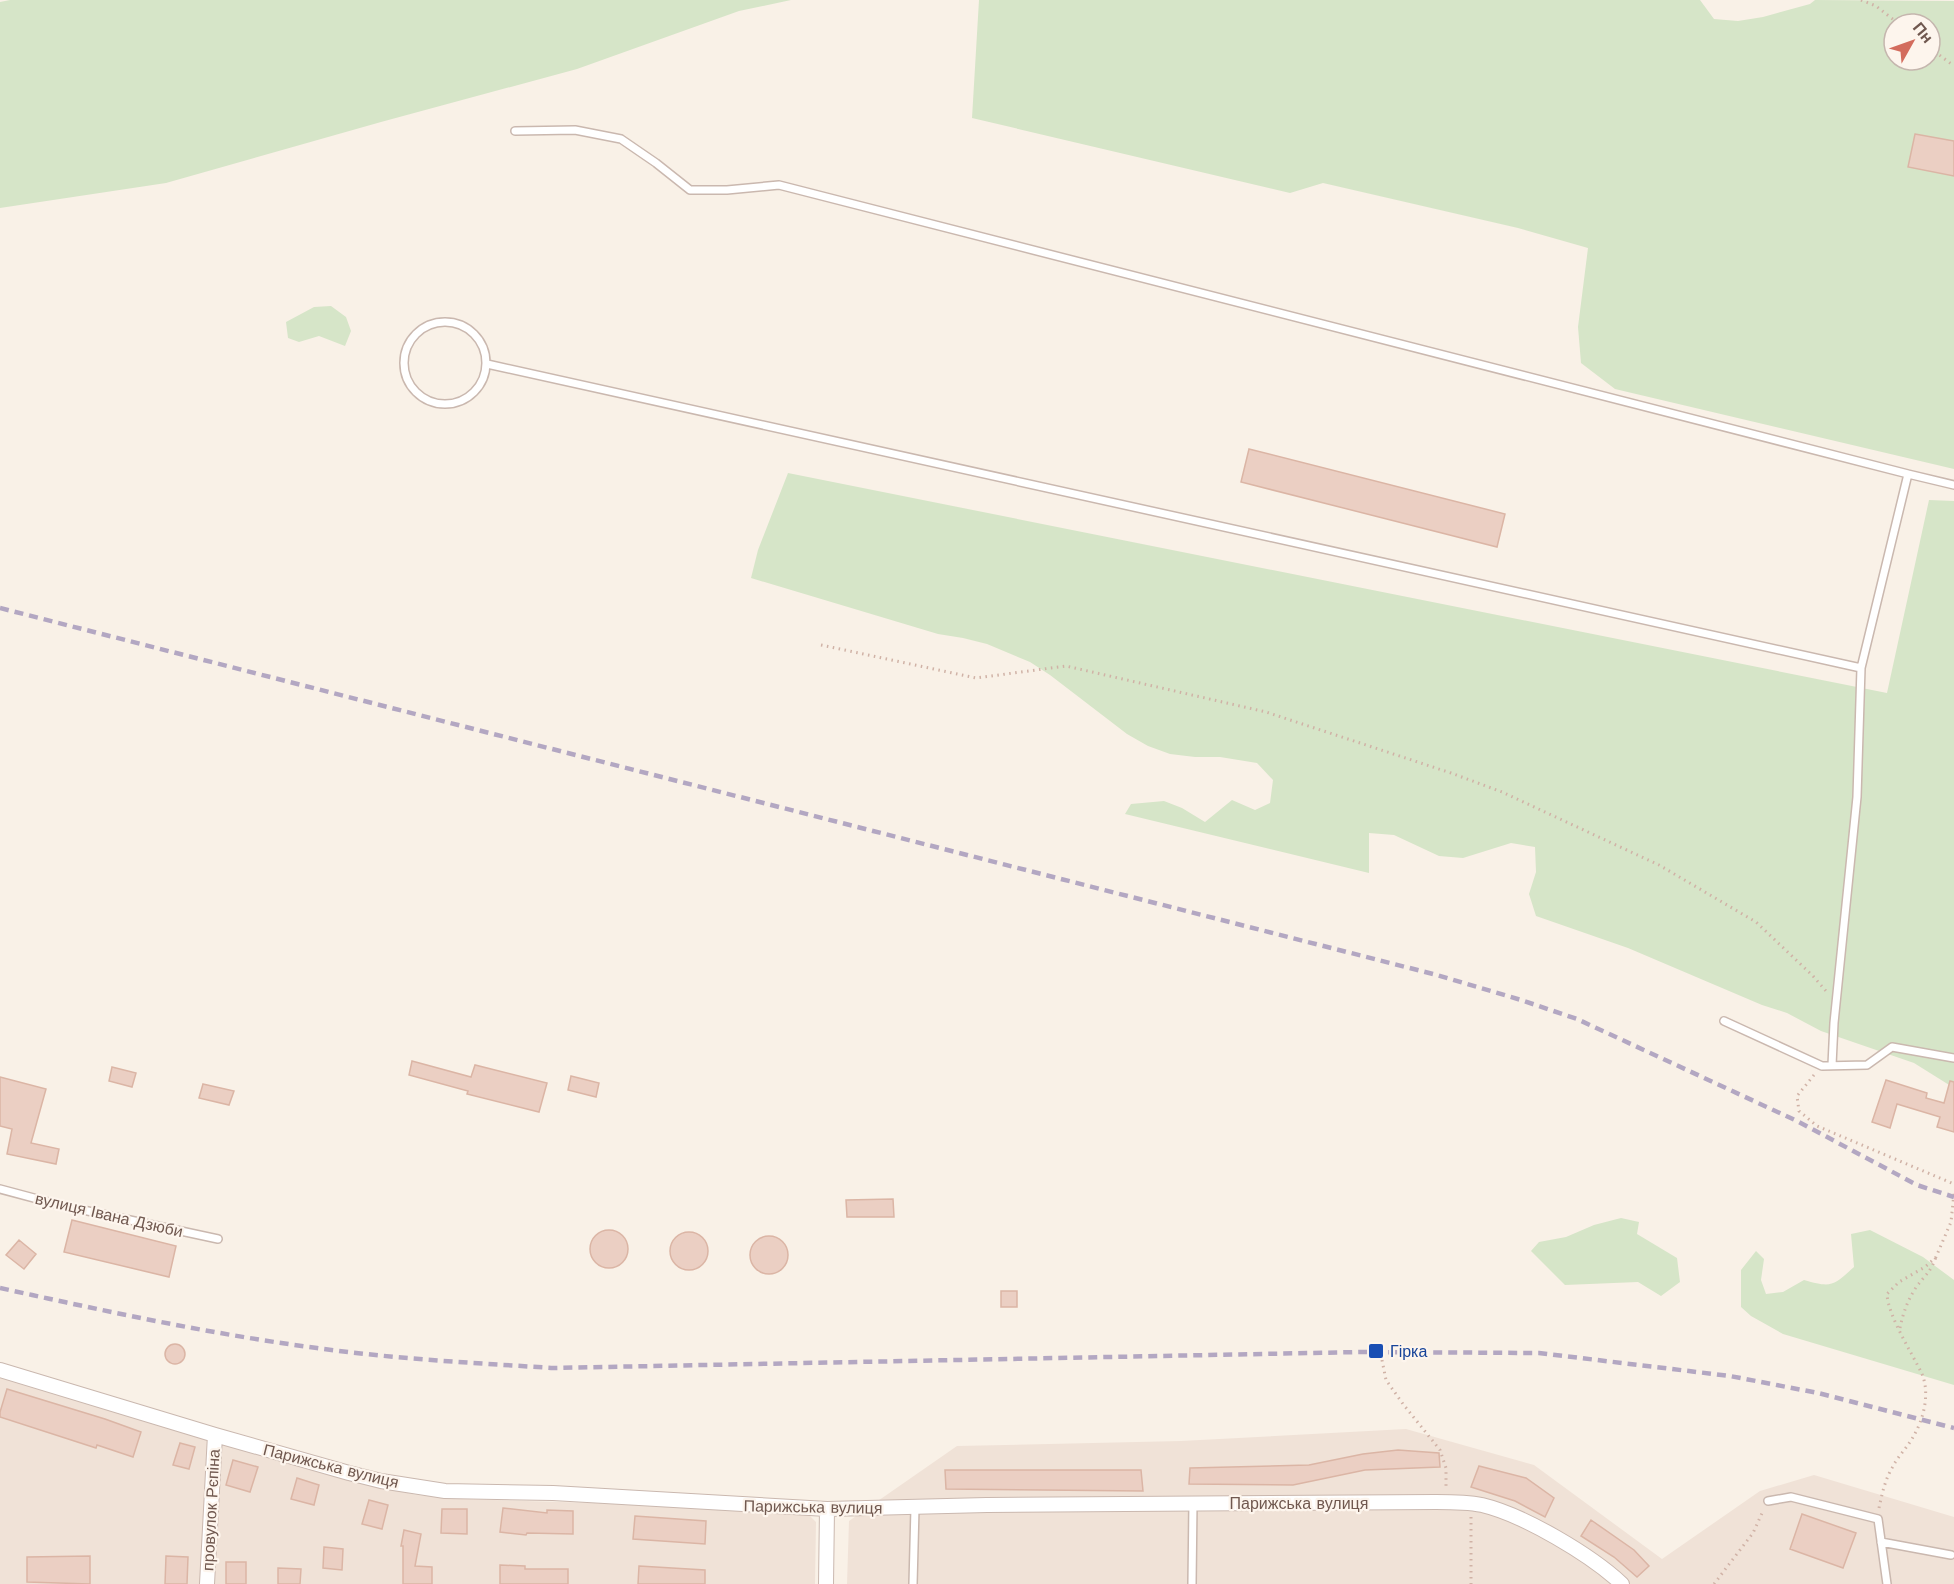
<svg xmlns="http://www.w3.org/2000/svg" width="1954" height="1584" font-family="'Work Sans',sans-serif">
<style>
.residential{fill:#f0e2d7}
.green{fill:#d6e5c8;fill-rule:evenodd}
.building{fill:#ebcfc3;stroke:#dbb5a5;stroke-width:1.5}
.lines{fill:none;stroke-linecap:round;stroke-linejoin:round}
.service-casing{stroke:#cab8af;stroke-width:10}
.minor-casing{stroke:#cab8af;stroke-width:16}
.path{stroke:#d0b2a6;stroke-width:3;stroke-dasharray:1.5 4.5;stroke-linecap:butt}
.service{stroke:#fff;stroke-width:7}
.minor{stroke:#fff;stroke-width:14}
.rail{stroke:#b3a7c2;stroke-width:4.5;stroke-dasharray:9 6;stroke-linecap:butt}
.transit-dot{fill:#1a4fb4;stroke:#fdf5ed;stroke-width:2}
.labels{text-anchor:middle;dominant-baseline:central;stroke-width:4.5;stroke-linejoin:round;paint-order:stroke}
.street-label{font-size:16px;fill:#70584f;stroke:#fdf5ed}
.transit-label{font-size:16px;fill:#164399;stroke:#fdf5ed;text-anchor:start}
</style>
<rect width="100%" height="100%" fill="#f9f1e7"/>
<!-- residential -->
<path class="residential" d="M 0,1377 L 366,1484 L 417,1495 L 461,1499 L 628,1504 L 809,1515 L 816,1522 L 815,1584 L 0,1584 Z
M 1406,1429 L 1534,1465 L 1662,1559 L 1760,1491 L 1814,1475 L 1954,1517 L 1954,1584 L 847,1584 L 849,1521 L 957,1446 L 1181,1441 Z"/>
<!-- green -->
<path class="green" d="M 10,0 L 791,0 L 739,11 L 577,69 L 381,122 L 166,183 L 0,208 L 0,2 Z
M 979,0 L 1700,0 L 1714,19 L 1738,21 L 1763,17 L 1810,4 L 1815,0 L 1954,1 L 1954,469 L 1615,389 L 1581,363 L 1578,327 L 1588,248 L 1518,228 L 1323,183 L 1290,193 L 972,118 ZM 1894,24 L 1930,24 L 1930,60 L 1894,60 Z
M 331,306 L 346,317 L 351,331 L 345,346 L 319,336 L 299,342 L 288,338 L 286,322 L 314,307 Z
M 788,473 L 1887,693 L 1929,500 L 1954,501 L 1954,1088 L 1914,1063 L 1821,1031 L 1787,1013 L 1762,1005 L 1628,948 L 1536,916 L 1529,894 L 1536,872 L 1535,847 L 1511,843 L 1463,858 L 1439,856 L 1394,835 L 1369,833 L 1369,873 L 1125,814 L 1131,804 L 1164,801 L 1182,808 L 1205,822 L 1232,800 L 1255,810 L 1270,803 L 1273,780 L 1257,763 L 1220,757 L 1195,757 L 1170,754 L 1148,746 L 1127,734 L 1050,675 L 1030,662 L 987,644 L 963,638 L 938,634 L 751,578 L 758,550 Z
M 1621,1218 L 1639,1222 L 1637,1234 L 1677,1258 L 1680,1282 L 1661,1296 L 1638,1282 L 1565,1285 L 1531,1251 L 1539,1242 L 1566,1237 L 1594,1225 Z
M 1870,1230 L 1923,1257 L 1954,1280 L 1954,1385 L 1783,1334 L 1751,1316 L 1741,1307 L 1741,1270 L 1756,1251 L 1764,1259 L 1761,1280 L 1766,1294 L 1783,1292 L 1804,1280 C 1832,1288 1833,1286 1854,1267 L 1851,1234 Z"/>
<!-- building -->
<path class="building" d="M 1915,134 L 1954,141 L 1954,176 L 1908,167 Z
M 1249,449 L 1505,514 L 1497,547 L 1241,482 Z
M 412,1061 L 471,1077 L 475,1065 L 547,1083 L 539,1112 L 467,1094 L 468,1091 L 409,1075 Z
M 112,1067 L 136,1073 L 132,1087 L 109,1081 Z
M 571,1076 L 599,1083 L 596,1097 L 568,1090 Z
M 0,1077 L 46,1089 L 31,1143 L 59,1149 L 56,1164 L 7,1154 L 12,1129 L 0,1126 Z
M 1886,1080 L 1927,1093 L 1926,1098 L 1944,1103 L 1950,1081 L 1954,1082 L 1954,1132 L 1937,1127 L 1940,1117 L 1897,1104 L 1890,1128 L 1872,1122 Z
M 203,1084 L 234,1091 L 229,1105 L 199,1098 Z
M 893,1199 L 894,1217 L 847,1217 L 846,1200 Z
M 72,1220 L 176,1246 L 169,1277 L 64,1252 Z
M590 1249a19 19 0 1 1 38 0a19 19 0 1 1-38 0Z
M670 1251a19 19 0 1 1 38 0a19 19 0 1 1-38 0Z
M750 1255a19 19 0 1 1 38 0a19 19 0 1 1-38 0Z
M 19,1240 L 36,1254 L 24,1269 L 6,1255 Z
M 1001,1291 L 1017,1291 L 1017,1307 L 1001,1307 Z
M165 1354a10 10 0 1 1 20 0a10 10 0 1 1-20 0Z
M 7,1389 L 105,1419 L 141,1432 L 133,1457 L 97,1445 L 96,1448 L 0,1417 L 0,1412 Z
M 180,1443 L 195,1447 L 189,1469 L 173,1465 Z
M 1398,1450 L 1439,1453 L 1440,1467 L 1365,1470 L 1293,1485 L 1189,1484 L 1190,1468 L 1309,1465 L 1363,1454 Z
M 233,1460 L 258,1467 L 250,1492 L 226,1485 Z
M 1479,1466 L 1526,1478 L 1554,1498 L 1545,1517 L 1515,1501 L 1471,1487 Z
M 945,1470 L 1141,1470 L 1143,1491 L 946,1489 Z
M 297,1478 L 319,1485 L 314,1505 L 291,1499 Z
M 369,1500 L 388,1505 L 382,1529 L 362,1524 Z
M 503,1508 L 547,1513 L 547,1510 L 573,1511 L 573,1534 L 527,1533 L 526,1535 L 500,1532 Z
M 442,1509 L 467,1509 L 467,1534 L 441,1533 Z
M 1802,1514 L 1856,1533 L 1843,1568 L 1790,1549 Z
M 635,1516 L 706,1521 L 705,1544 L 633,1539 Z
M 1591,1520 L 1634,1550 L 1649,1566 L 1637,1577 L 1614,1557 L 1581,1536 Z
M 404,1530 L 421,1534 L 415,1566 L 432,1567 L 432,1584 L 403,1584 L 403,1546 L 401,1546 Z
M 324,1547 L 343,1549 L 342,1570 L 323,1568 Z
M 90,1556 L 90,1584 L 27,1582 L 27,1557 Z
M 166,1556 L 188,1557 L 187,1584 L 165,1584 Z
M 226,1562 L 246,1562 L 246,1584 L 226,1584 Z
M 500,1565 L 525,1566 L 525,1569 L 568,1569 L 568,1584 L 500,1584 Z
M 639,1566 L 705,1570 L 705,1584 L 638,1584 Z
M 278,1568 L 301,1569 L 300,1584 L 278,1584 Z"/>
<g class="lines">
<defs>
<path id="service" d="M 515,131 L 575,130 L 621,139 L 656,163 L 690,190 L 727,190 L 779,185 L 1908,474
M404 363a41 41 0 1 1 82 0a41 41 0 1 1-82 0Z
M 487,364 L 1861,668 L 1908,474 L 1954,485
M 1724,1021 L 1822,1066 L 1867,1065 L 1892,1047 L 1954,1058
M 1832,1065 L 1834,1023 L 1857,797 L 1861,668
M 0,1189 L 60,1205 L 218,1239
M 1768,1501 L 1791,1497 L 1878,1519 L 1887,1584
M 1881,1542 L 1951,1555
M 913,1584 L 915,1508
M 1192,1584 L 1193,1503"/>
<path id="minor" d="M 0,1370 L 215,1435 L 349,1473 L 381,1481 L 445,1491 L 553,1493 L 827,1509 L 987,1505 L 1436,1502 C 1451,1502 1467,1502 1482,1505 C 1524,1515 1591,1555 1622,1584
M 207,1584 L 215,1435
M 826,1584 L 827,1509"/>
</defs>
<!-- service casing -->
<use href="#service" class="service-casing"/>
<!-- minor casing -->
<use href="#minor" class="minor-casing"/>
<!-- path -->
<path class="path" d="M 1861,0 L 1876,6 L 1899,24
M 1930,48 L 1954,66
M 821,645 L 976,678 L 1066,666 L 1266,712 L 1451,773 L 1502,792 L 1659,865 L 1756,922 L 1813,976 L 1826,991
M 1814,1075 L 1797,1096 L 1799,1111 L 1817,1126 L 1954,1184
M 1900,1328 C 1903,1313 1908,1299 1917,1286 C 1926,1274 1930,1273 1936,1257
M 1382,1360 L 1386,1380 L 1403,1404 L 1440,1450 L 1446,1468 L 1446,1488
M 1879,1508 C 1882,1494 1885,1480 1892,1468 C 1898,1456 1907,1448 1913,1437 C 1924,1419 1930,1393 1922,1374 C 1912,1353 1888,1316 1887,1294 L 1899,1282 L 1925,1267 L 1936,1257 L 1951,1222 L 1954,1193
M 1471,1517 L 1471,1584
M 1714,1584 L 1753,1533 L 1763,1511"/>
<!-- service -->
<use href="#service" class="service"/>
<!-- minor -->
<use href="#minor" class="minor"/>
<!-- rail -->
<path class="rail" d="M 0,608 L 1437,975 L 1521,1000 L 1577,1019 L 1797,1121 L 1917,1185 L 1954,1197
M 0,1288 C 105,1311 210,1334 317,1348 C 395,1359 474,1363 553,1368 L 1361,1352 L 1539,1353 L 1730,1376 L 1818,1393 L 1954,1428"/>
</g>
<!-- markers -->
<rect class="transit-dot" x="1368" y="1343" width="16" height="16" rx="3"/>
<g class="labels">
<!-- street labels -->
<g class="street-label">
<text transform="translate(109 1215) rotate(13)">вулиця Івана Дзюби</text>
<text transform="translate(331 1466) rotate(14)">Парижська вулиця</text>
<text x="1299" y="1503">Парижська вулиця</text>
<text transform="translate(813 1507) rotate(1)">Парижська вулиця</text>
<text transform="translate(211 1510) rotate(-87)">провулок Рєпіна</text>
</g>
<!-- transit labels -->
<g class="transit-label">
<text x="1390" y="1351">Гірка</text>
</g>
</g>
<!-- north arrow -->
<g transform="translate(1912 42) rotate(50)"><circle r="28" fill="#fdf5ed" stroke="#c5b6ae" stroke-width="1.5"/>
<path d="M0-4.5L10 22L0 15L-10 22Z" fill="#d36c5d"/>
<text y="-9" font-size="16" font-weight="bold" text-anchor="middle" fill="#70584f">Пн</text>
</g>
</svg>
